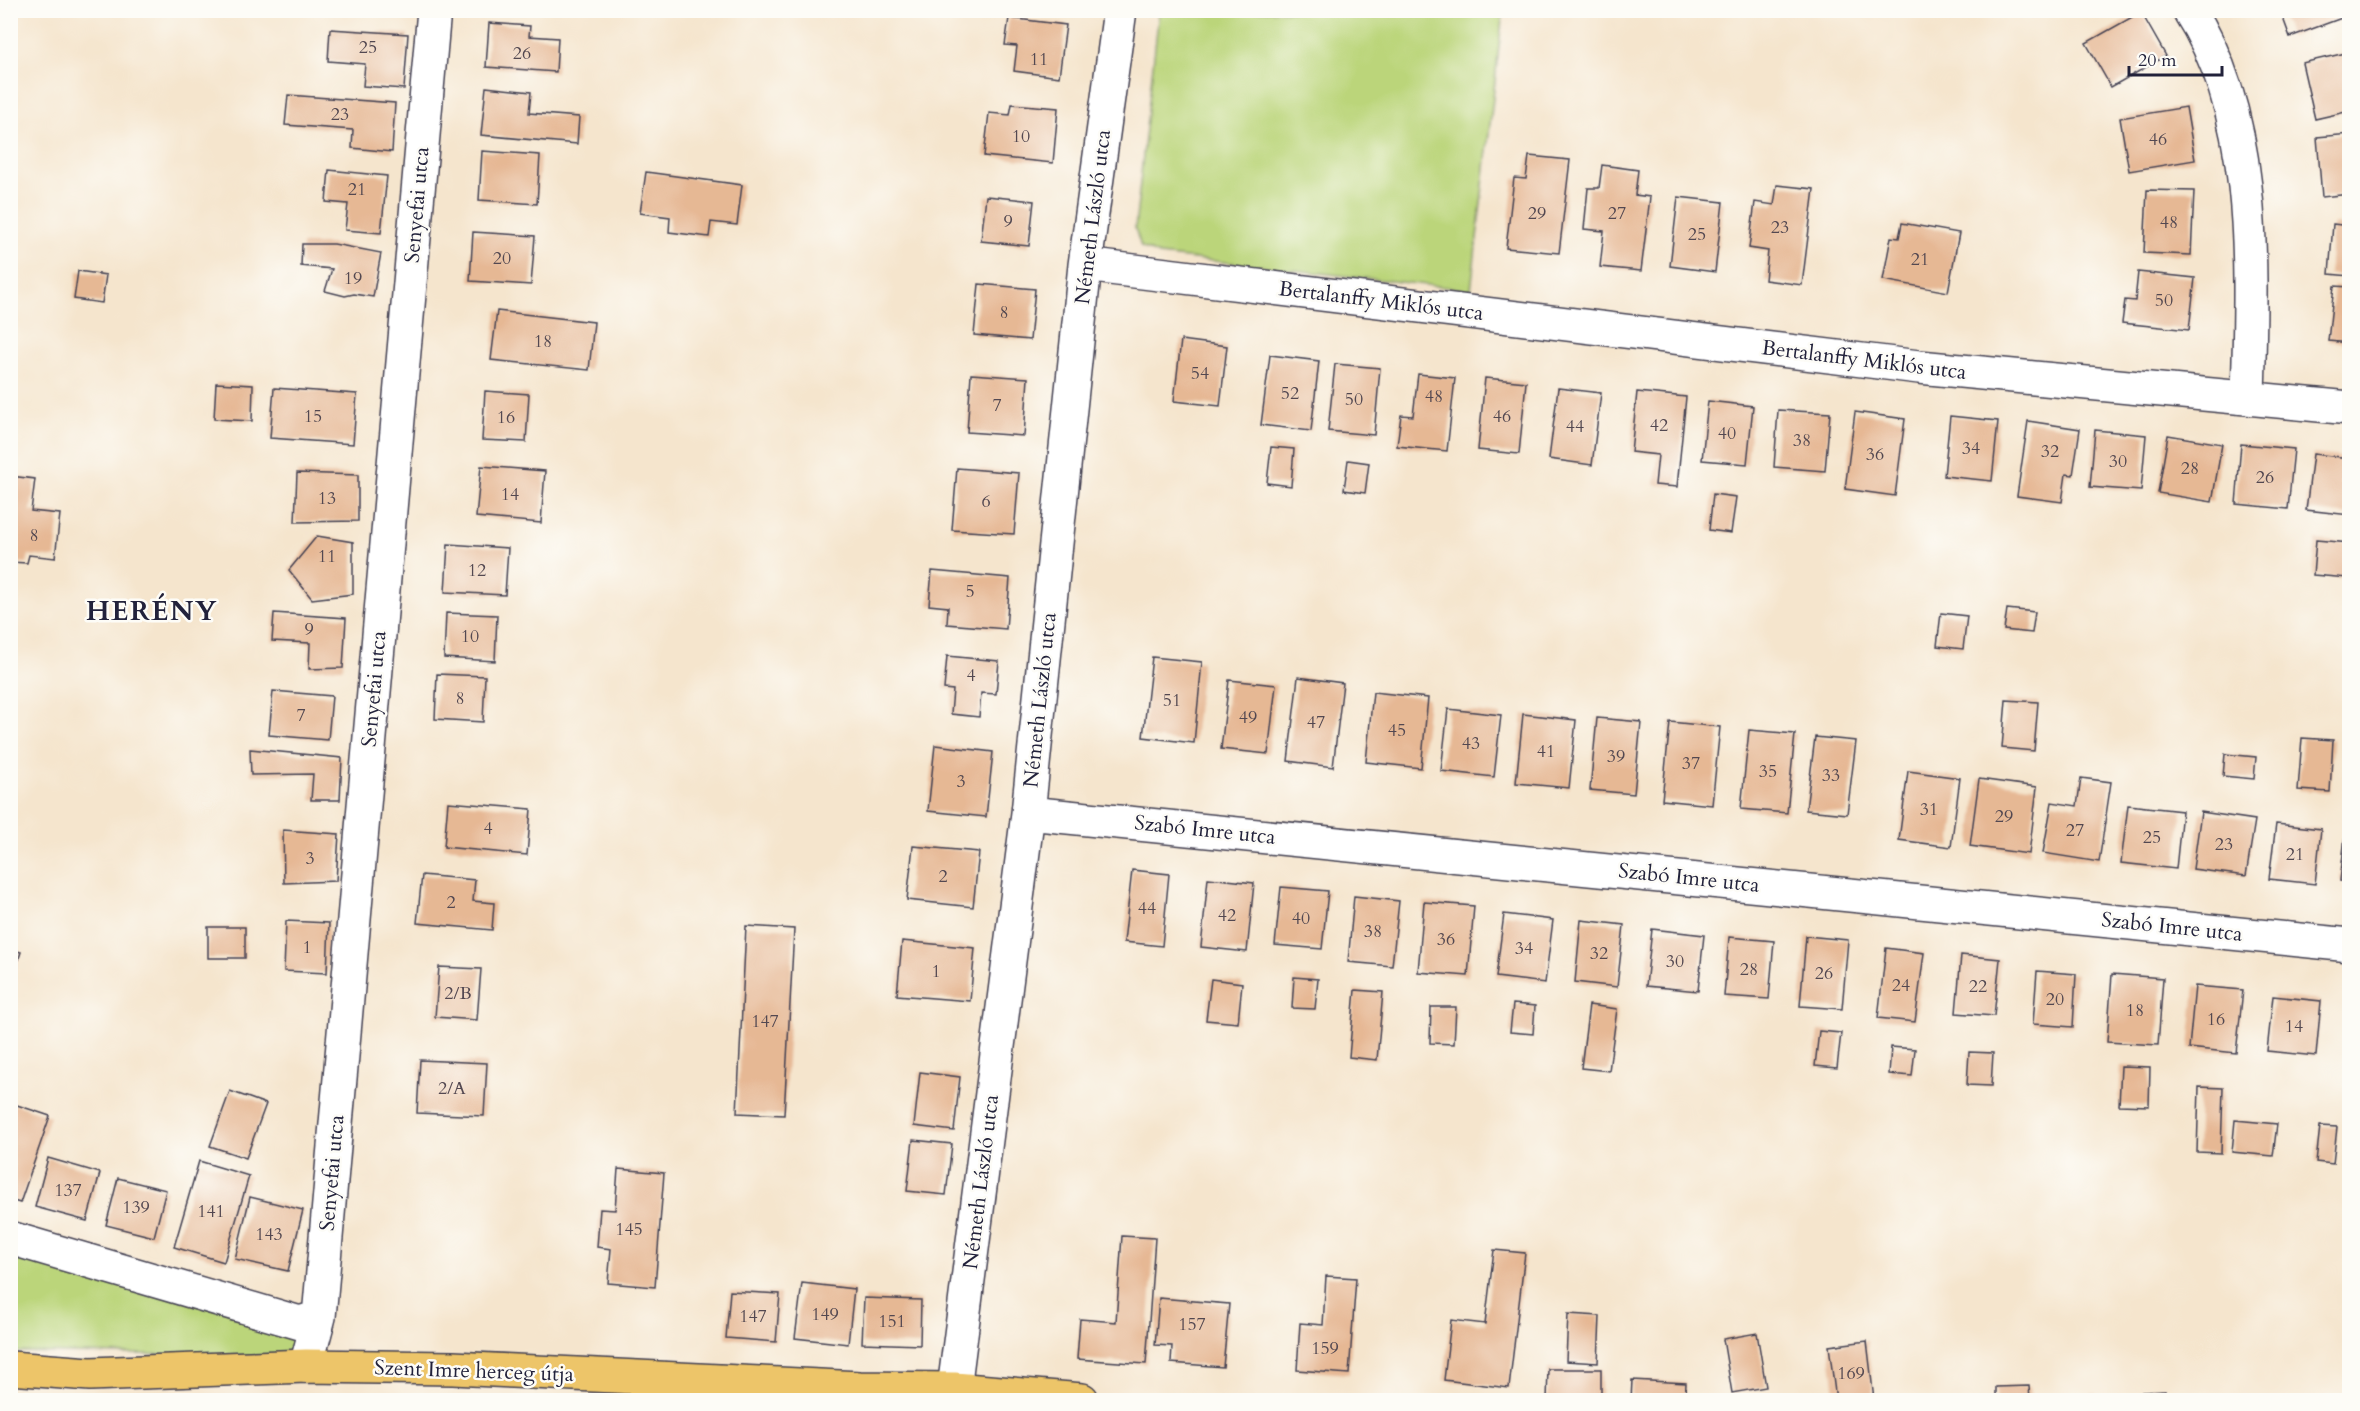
<svg xmlns="http://www.w3.org/2000/svg" width="2360" height="1411" font-family="Cardo,serif">
<style>
.green{fill:#bbd57a;stroke:#6e7c5a;stroke-width:1.5}
.building{fill:#e6b894}
.lines{fill:none;stroke-linecap:round;stroke-linejoin:round}
.minor-casing{stroke:#423f51;stroke-width:36}
.major-casing{stroke:#423f51;stroke-width:36}
.minor{stroke:#fff;stroke-width:33}
.major{stroke:#edc569;stroke-width:33}
.labels{text-anchor:middle;dominant-baseline:central;stroke-width:5;stroke-linejoin:round;paint-order:stroke}
.number-label{font-size:18px;fill:#534851}
.street-label{font-size:21px;fill:#22223b;stroke:#fdfcf7}
.district-label{font-size:27px;font-weight:bold;letter-spacing:1.5px;fill:#22223b;stroke:#fdfcf7}
</style>
<rect width="100%" height="100%" fill="#fdfcf7"/>
<filter id="ink" filterUnits="userSpaceOnUse"><feTurbulence type="fractalNoise" baseFrequency=".0167" numOctaves="2"/><feDisplacementMap in="SourceGraphic" scale="12" xChannelSelector="R" yChannelSelector="G"/><feConvolveMatrix kernelMatrix="1 2 1 2 8 2 1 2 1" color-interpolation-filters="sRGB"/></filter>
<filter id="wash" filterUnits="userSpaceOnUse"><feTurbulence type="fractalNoise" baseFrequency=".008" numOctaves="4" result="noise"/><feDisplacementMap in="SourceGraphic" scale="24" xChannelSelector="R" yChannelSelector="G"/><feGaussianBlur stdDeviation="1.35" result="paint"/><feColorMatrix in="noise" values="0 0 0 0 0 0 0 0 0 0 0 0 0 0 0 0 0 1.4 0 .05"/><feComposite in="paint" operator="in"/></filter>
<g filter="url(#wash)">
<rect width="100%" height="100%" fill="#f5e5cd"/>
<!-- green -->
<path class="green" d="M 1159,11 L 1503,11 L 1471,290 L 1159,255 L 1141,247 L 1135,228 Z
M 10,1244 L 300,1323 L 301,1357 L 11,1352 Z"/>
<g id="blocks">
<!-- building -->
<path class="building" d="M 2280,10 L 2350,10 L 2350,15 L 2290,37 Z
M 2141,12 L 2166,56 L 2111,87 L 2086,43 Z
M 1009,18 L 1066,25 L 1059,77 L 1014,71 L 1017,46 L 1005,45 Z
M 489,23 L 530,26 L 529,36 L 558,38 L 556,72 L 486,67 Z
M 330,29 L 408,34 L 404,89 L 363,86 L 365,64 L 328,61 Z
M 2350,52 L 2350,111 L 2315,119 L 2302,63 Z
M 486,87 L 531,92 L 529,113 L 579,117 L 577,144 L 481,135 Z
M 288,95 L 395,103 L 392,152 L 352,148 L 353,130 L 285,125 Z
M 1012,104 L 1058,108 L 1053,163 L 984,156 L 989,113 L 1010,115 Z
M 2186,107 L 2195,160 L 2129,171 L 2120,118 Z
M 2350,134 L 2350,194 L 2322,197 L 2317,137 Z
M 482,151 L 540,155 L 537,204 L 479,200 Z
M 1529,156 L 1570,160 L 1559,253 L 1506,248 L 1514,178 L 1526,179 Z
M 1602,165 L 1638,170 L 1635,195 L 1650,197 L 1641,271 L 1600,267 L 1604,231 L 1584,229 L 1588,188 L 1599,188 Z
M 329,170 L 387,176 L 381,233 L 345,230 L 348,204 L 326,202 Z
M 646,172 L 742,185 L 737,225 L 711,222 L 709,237 L 669,232 L 670,217 L 640,213 Z
M 1777,185 L 1814,189 L 1802,285 L 1765,280 L 1768,251 L 1749,248 L 1755,202 L 1774,205 Z
M 2147,190 L 2194,191 L 2191,255 L 2144,253 Z
M 986,196 L 1034,201 L 1029,246 L 981,241 Z
M 1678,197 L 1723,202 L 1715,272 L 1670,266 Z
M 1902,223 L 1959,233 L 1948,292 L 1883,280 L 1891,237 L 1899,238 Z
M 2333,224 L 2350,226 L 2350,276 L 2329,274 Z
M 473,232 L 535,236 L 531,285 L 470,281 Z
M 302,244 L 334,244 L 381,253 L 373,297 L 354,294 L 345,296 L 325,291 L 332,269 L 301,266 Z
M 78,271 L 106,275 L 102,303 L 74,299 Z
M 2138,272 L 2195,278 L 2189,330 L 2122,323 L 2125,300 L 2135,301 Z
M 979,284 L 1035,289 L 1030,340 L 974,335 Z
M 2334,286 L 2350,287 L 2350,343 L 2328,341 Z
M 497,311 L 594,322 L 589,370 L 491,360 Z
M 1181,340 L 1227,346 L 1220,406 L 1174,401 Z
M 1270,355 L 1319,361 L 1311,431 L 1261,425 Z
M 1335,364 L 1380,368 L 1374,435 L 1328,431 Z
M 971,374 L 1028,378 L 1024,436 L 967,432 Z
M 1418,374 L 1455,378 L 1447,451 L 1397,446 L 1401,415 L 1413,416 Z
M 1485,378 L 1526,382 L 1519,454 L 1478,450 Z
M 216,383 L 253,385 L 252,421 L 214,419 Z
M 274,388 L 357,394 L 353,444 L 270,438 Z
M 1558,388 L 1601,393 L 1592,465 L 1549,459 Z
M 485,391 L 529,394 L 526,442 L 482,440 Z
M 1637,392 L 1686,397 L 1677,487 L 1655,485 L 1658,455 L 1631,452 Z
M 1708,401 L 1753,406 L 1747,464 L 1702,460 Z
M 1778,410 L 1830,413 L 1825,471 L 1774,467 Z
M 1855,412 L 1905,419 L 1895,496 L 1845,489 Z
M 1950,416 L 1998,421 L 1992,481 L 1944,476 Z
M 2028,421 L 2080,429 L 2073,475 L 2066,474 L 2062,502 L 2017,496 Z
M 2095,430 L 2146,435 L 2141,491 L 2090,487 Z
M 2168,435 L 2222,444 L 2212,502 L 2158,493 Z
M 2241,444 L 2294,449 L 2288,509 L 2236,504 Z
M 1271,447 L 1294,449 L 1291,486 L 1267,483 Z
M 2313,454 L 2350,458 L 2350,515 L 2306,510 Z
M 1348,460 L 1369,463 L 1365,493 L 1344,490 Z
M 481,466 L 545,471 L 541,523 L 476,517 Z
M 957,468 L 1019,473 L 1014,534 L 952,530 Z
M 297,473 L 358,475 L 358,521 L 295,522 Z
M 10,476 L 35,479 L 31,511 L 60,514 L 55,558 L 29,555 L 27,563 L 10,562 Z
M 1713,494 L 1736,497 L 1731,533 L 1709,530 Z
M 317,536 L 353,542 L 353,594 L 312,599 L 289,570 Z
M 2316,540 L 2350,543 L 2348,578 L 2313,575 Z
M 448,544 L 508,548 L 505,595 L 445,592 Z
M 932,571 L 1010,578 L 1006,629 L 947,624 L 948,607 L 929,605 Z
M 2007,609 L 2035,612 L 2032,633 L 2004,630 Z
M 274,613 L 346,618 L 343,668 L 309,669 L 310,643 L 272,641 Z
M 446,613 L 497,615 L 495,661 L 444,658 Z
M 1941,613 L 1967,616 L 1963,649 L 1937,646 Z
M 947,656 L 999,661 L 996,694 L 981,693 L 979,717 L 951,714 L 953,690 L 944,689 Z
M 1152,657 L 1202,662 L 1194,743 L 1143,737 Z
M 437,674 L 485,676 L 483,722 L 435,719 Z
M 1298,677 L 1343,683 L 1333,767 L 1288,761 Z
M 1229,680 L 1276,685 L 1268,754 L 1221,749 Z
M 273,691 L 332,696 L 328,740 L 269,735 Z
M 1373,692 L 1428,698 L 1421,768 L 1366,762 Z
M 2006,700 L 2038,702 L 2034,751 L 2002,748 Z
M 1448,709 L 1501,715 L 1494,777 L 1441,771 Z
M 1523,714 L 1576,720 L 1569,788 L 1516,783 Z
M 1597,718 L 1641,722 L 1634,794 L 1590,790 Z
M 1670,722 L 1720,727 L 1712,805 L 1662,800 Z
M 1749,730 L 1795,734 L 1787,813 L 1741,809 Z
M 1815,737 L 1856,741 L 1847,814 L 1806,810 Z
M 2302,738 L 2333,740 L 2330,792 L 2298,790 Z
M 935,745 L 993,752 L 986,817 L 928,811 Z
M 250,749 L 342,758 L 340,800 L 311,800 L 313,774 L 251,775 Z
M 2225,754 L 2256,757 L 2254,779 L 2223,776 Z
M 1908,771 L 1960,778 L 1951,847 L 1899,840 Z
M 2081,778 L 2111,782 L 2099,862 L 2043,853 L 2052,802 L 2077,806 Z
M 1979,779 L 2037,787 L 2029,854 L 1970,846 Z
M 448,802 L 531,809 L 527,855 L 444,847 Z
M 2128,805 L 2182,811 L 2176,869 L 2121,863 Z
M 2201,812 L 2255,820 L 2246,876 L 2193,869 Z
M 2347,818 L 2350,818 L 2350,882 L 2340,881 Z
M 2276,824 L 2321,829 L 2315,884 L 2269,879 Z
M 283,830 L 339,834 L 336,881 L 284,883 Z
M 913,846 L 979,852 L 973,907 L 907,900 Z
M 1132,870 L 1169,874 L 1162,946 L 1124,942 Z
M 422,875 L 475,880 L 473,901 L 494,903 L 492,930 L 417,923 Z
M 1208,878 L 1254,883 L 1247,952 L 1201,947 Z
M 1281,887 L 1328,891 L 1322,949 L 1275,945 Z
M 1354,896 L 1399,901 L 1392,966 L 1348,962 Z
M 1424,902 L 1474,906 L 1468,976 L 1418,972 Z
M 1504,914 L 1553,920 L 1545,983 L 1496,977 Z
M 1581,920 L 1624,925 L 1617,987 L 1575,982 Z
M 286,921 L 329,923 L 327,973 L 284,971 Z
M 746,926 L 794,929 L 784,1115 L 737,1113 Z
M 208,927 L 245,927 L 245,958 L 208,958 Z
M 1652,929 L 1704,935 L 1698,991 L 1646,986 Z
M 1806,936 L 1848,940 L 1842,1009 L 1800,1006 Z
M 1729,937 L 1774,941 L 1769,999 L 1724,996 Z
M 902,941 L 975,948 L 970,1001 L 897,995 Z
M 1886,948 L 1924,953 L 1915,1022 L 1878,1018 Z
M 10,949 L 21,952 L 11,982 L 10,982 Z
M 1961,955 L 2000,959 L 1994,1016 L 1956,1013 Z
M 439,967 L 481,969 L 477,1020 L 435,1017 Z
M 2037,971 L 2076,974 L 2073,1027 L 2033,1024 Z
M 2112,974 L 2163,978 L 2158,1045 L 2107,1042 Z
M 1294,977 L 1318,979 L 1315,1009 L 1292,1008 Z
M 1211,979 L 1242,983 L 1238,1023 L 1206,1020 Z
M 2195,986 L 2243,990 L 2236,1053 L 2189,1048 Z
M 1355,990 L 1383,992 L 1377,1060 L 1349,1057 Z
M 2273,996 L 2321,1001 L 2316,1056 L 2267,1051 Z
M 1513,1004 L 1535,1006 L 1533,1034 L 1510,1032 Z
M 1589,1005 L 1617,1009 L 1609,1071 L 1581,1068 Z
M 1431,1007 L 1456,1007 L 1454,1044 L 1430,1043 Z
M 1819,1031 L 1841,1033 L 1837,1068 L 1815,1066 Z
M 1891,1047 L 1915,1049 L 1912,1076 L 1889,1074 Z
M 1969,1052 L 1993,1053 L 1991,1086 L 1967,1085 Z
M 420,1060 L 487,1063 L 484,1116 L 417,1113 Z
M 2121,1066 L 2150,1067 L 2149,1106 L 2119,1105 Z
M 920,1072 L 960,1077 L 954,1131 L 914,1126 Z
M 2199,1087 L 2223,1088 L 2221,1153 L 2197,1152 Z
M 230,1091 L 266,1104 L 246,1158 L 210,1146 Z
M 14,1104 L 50,1116 L 20,1203 L 10,1200 L 10,1114 Z
M 2235,1120 L 2277,1124 L 2273,1156 L 2232,1152 Z
M 2320,1126 L 2337,1127 L 2333,1164 L 2316,1162 Z
M 913,1140 L 952,1144 L 946,1195 L 907,1191 Z
M 48,1158 L 100,1173 L 87,1221 L 35,1207 Z
M 199,1161 L 249,1176 L 224,1262 L 174,1247 Z
M 618,1169 L 664,1173 L 655,1287 L 608,1283 L 611,1249 L 597,1247 L 600,1209 L 615,1210 Z
M 118,1178 L 166,1190 L 154,1237 L 106,1225 Z
M 250,1197 L 303,1210 L 288,1271 L 235,1259 Z
M 1122,1236 L 1155,1238 L 1146,1364 L 1077,1359 L 1080,1319 L 1116,1322 Z
M 1494,1250 L 1525,1253 L 1509,1388 L 1444,1380 L 1451,1320 L 1485,1324 Z
M 1326,1276 L 1356,1278 L 1349,1374 L 1297,1370 L 1300,1323 L 1323,1325 Z
M 802,1283 L 854,1289 L 848,1344 L 795,1338 Z
M 730,1291 L 780,1294 L 776,1342 L 726,1338 Z
M 864,1298 L 921,1300 L 920,1345 L 862,1343 Z
M 1159,1298 L 1229,1304 L 1223,1367 L 1171,1363 L 1172,1346 L 1155,1345 Z
M 1568,1314 L 1600,1316 L 1598,1363 L 1566,1361 Z
M 1757,1333 L 1766,1387 L 1732,1393 L 1723,1339 Z
M 1867,1341 L 1874,1400 L 1836,1400 L 1829,1346 Z
M 1548,1369 L 1601,1369 L 1601,1400 L 1547,1400 Z
M 1632,1380 L 1686,1383 L 1685,1400 L 1631,1400 Z
M 2029,1386 L 2030,1400 L 1996,1400 L 1996,1387 Z
M 2165,1391 L 2165,1400 L 2143,1400 L 2142,1392 Z
M 2097,1394 L 2098,1400 L 2059,1400 L 2059,1395 Z"/>
</g>
</g>
<g filter="url(#ink)">
<use href="#blocks" fill-opacity="0" stroke="#423f51" stroke-width="1.5"/>
<g class="lines">
<defs>
<path id="minor" d="M 2189,10 C 2260,119 2251,275 2248,398
M 1085,265 L 1919,367 L 2350,408
M 1028,813 L 2350,945
M 10,1238 L 300,1323 L 319,1317
M 306,1366 L 319,1317 L 434,10
M 954,1389 L 1028,813 L 1085,265 L 1120,10"/>
<path id="major" d="M 10,1368 L 90,1374 L 306,1366 L 453,1368 L 860,1388 L 954,1389 L 1082,1400"/>
</defs>
<!-- minor casing -->
<use href="#minor" class="minor-casing"/>
<!-- major casing -->
<use href="#major" class="major-casing"/>
<!-- minor -->
<use href="#minor" class="minor"/>
<!-- major -->
<use href="#major" class="major"/>
</g>
</g>
<g class="labels">
<!-- number labels -->
<g class="number-label">
<text x="368" y="47">25</text>
<text x="522" y="53">26</text>
<text x="1039" y="59">11</text>
<text x="340" y="114">23</text>
<text x="1021" y="136">10</text>
<text x="2158" y="139">46</text>
<text x="357" y="189">21</text>
<text x="1537" y="213">29</text>
<text x="1617" y="213">27</text>
<text x="1008" y="221">9</text>
<text x="2169" y="222">48</text>
<text x="1780" y="227">23</text>
<text x="1697" y="234">25</text>
<text x="502" y="258">20</text>
<text x="1920" y="259">21</text>
<text x="353" y="278">19</text>
<text x="2164" y="300">50</text>
<text x="1004" y="312">8</text>
<text x="543" y="341">18</text>
<text x="1200" y="373">54</text>
<text x="1290" y="393">52</text>
<text x="1434" y="396">48</text>
<text x="1354" y="399">50</text>
<text x="997" y="405">7</text>
<text x="313" y="416">15</text>
<text x="1502" y="416">46</text>
<text x="506" y="417">16</text>
<text x="1659" y="425">42</text>
<text x="1575" y="426">44</text>
<text x="1727" y="433">40</text>
<text x="1802" y="440">38</text>
<text x="1971" y="448">34</text>
<text x="2050" y="451">32</text>
<text x="1875" y="454">36</text>
<text x="2118" y="461">30</text>
<text x="2190" y="468">28</text>
<text x="2265" y="477">26</text>
<text x="510" y="494">14</text>
<text x="327" y="498">13</text>
<text x="986" y="501">6</text>
<text x="34" y="535">8</text>
<text x="327" y="556">11</text>
<text x="477" y="570">12</text>
<text x="970" y="591">5</text>
<text x="309" y="629">9</text>
<text x="470" y="636">10</text>
<text x="971" y="675">4</text>
<text x="460" y="698">8</text>
<text x="1172" y="700">51</text>
<text x="301" y="715">7</text>
<text x="1248" y="717">49</text>
<text x="1316" y="722">47</text>
<text x="1397" y="730">45</text>
<text x="1471" y="743">43</text>
<text x="1546" y="751">41</text>
<text x="1616" y="756">39</text>
<text x="1691" y="763">37</text>
<text x="1768" y="771">35</text>
<text x="1831" y="775">33</text>
<text x="961" y="781">3</text>
<text x="1929" y="809">31</text>
<text x="2004" y="816">29</text>
<text x="488" y="828">4</text>
<text x="2075" y="830">27</text>
<text x="2152" y="837">25</text>
<text x="2224" y="844">23</text>
<text x="2295" y="854">21</text>
<text x="310" y="858">3</text>
<text x="943" y="876">2</text>
<text x="451" y="902">2</text>
<text x="1147" y="908">44</text>
<text x="1227" y="915">42</text>
<text x="1301" y="918">40</text>
<text x="1373" y="931">38</text>
<text x="1446" y="939">36</text>
<text x="307" y="947">1</text>
<text x="1524" y="948">34</text>
<text x="1599" y="953">32</text>
<text x="1675" y="961">30</text>
<text x="1749" y="969">28</text>
<text x="936" y="971">1</text>
<text x="1824" y="973">26</text>
<text x="1901" y="985">24</text>
<text x="1978" y="986">22</text>
<text x="458" y="993">2/B</text>
<text x="2055" y="999">20</text>
<text x="2135" y="1010">18</text>
<text x="2216" y="1019">16</text>
<text x="765" y="1021">147</text>
<text x="2294" y="1026">14</text>
<text x="452" y="1088">2/A</text>
<text x="68" y="1190">137</text>
<text x="136" y="1207">139</text>
<text x="211" y="1211">141</text>
<text x="629" y="1229">145</text>
<text x="269" y="1234">143</text>
<text x="825" y="1314">149</text>
<text x="753" y="1316">147</text>
<text x="892" y="1321">151</text>
<text x="1192" y="1324">157</text>
<text x="1325" y="1348">159</text>
<text x="1851" y="1373">169</text>
</g>
<!-- street labels -->
<g class="street-label">
<text transform="translate(417 205) rotate(-85)">Senyefai utca</text>
<text transform="translate(1093 217) rotate(-83)">Németh László utca</text>
<text transform="translate(1381 301) rotate(7)">Bertalanffy Miklós utca</text>
<text transform="translate(1864 360) rotate(7)">Bertalanffy Miklós utca</text>
<text transform="translate(374 689) rotate(-85)">Senyefai utca</text>
<text transform="translate(1040 700) rotate(-84)">Németh László utca</text>
<text transform="translate(1205 830) rotate(6)">Szabó Imre utca</text>
<text transform="translate(1689 878) rotate(6)">Szabó Imre utca</text>
<text transform="translate(2172 927) rotate(6)">Szabó Imre utca</text>
<text transform="translate(332 1173) rotate(-85)">Senyefai utca</text>
<text transform="translate(981 1182) rotate(-83)">Németh László utca</text>
<text transform="translate(474 1371) rotate(2)">Szent Imre herceg útja</text>
</g>
<!-- district labels -->
<g class="district-label">
<text x="152" y="611">HERÉNY</text>
</g>
</g>
<!-- margin -->
<rect width="2360" height="1411" fill="none" stroke="#fdfcf7" stroke-width="36"/>
<!-- scale -->
<path d="M2129 66v9h93v-9" fill="none" stroke="#22223b" stroke-width="3"/>
<text x="2138" y="66" font-size="18" fill="#22223b" stroke="#fdfcf7" stroke-width="4.5" paint-order="stroke">20 m</text>
</svg>
